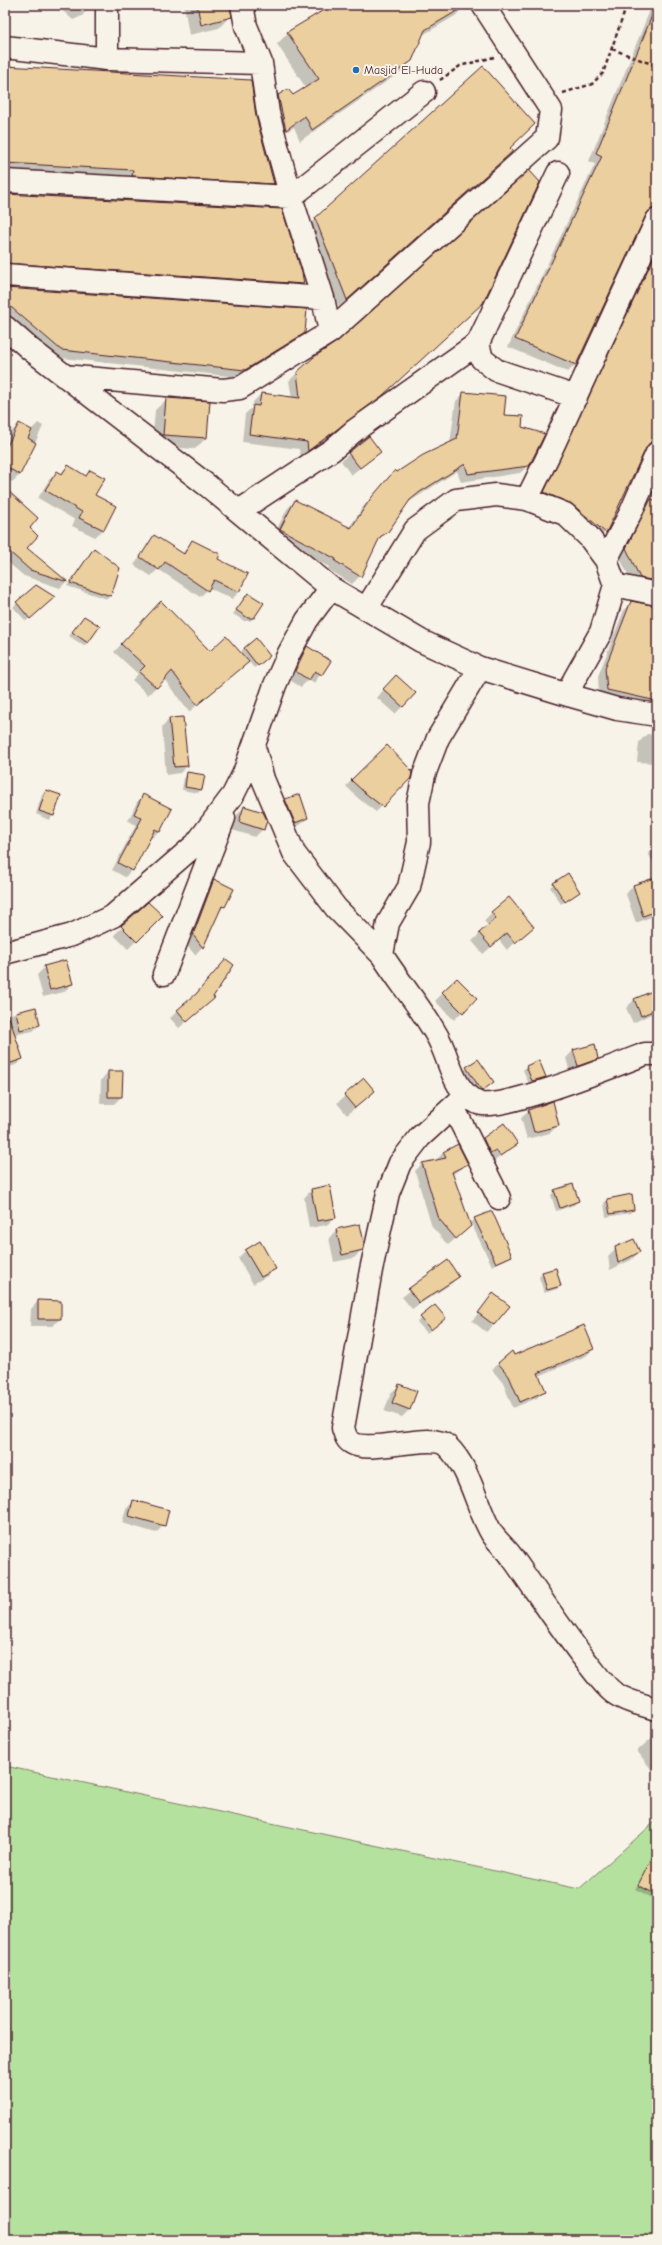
<svg xmlns="http://www.w3.org/2000/svg" width="662" height="2245" font-family="'Comic Neue',sans-serif">
<style>
.green{fill:#b5e19f;stroke:#808065}
.shadow{fill:#0003}
.building{fill:#ebcf9f;stroke:#4a1f2b}
.lines{fill:none;stroke-linecap:round;stroke-linejoin:round}
.minor-casing{stroke:#4a1f2b;stroke-width:25}
.path{stroke:#4a1f2b;stroke-width:2.5;stroke-dasharray:4 3;stroke-linecap:butt}
.minor{stroke:#f7f3e8;stroke-width:22}
.poi-dot{fill:#1f6fb2;stroke:#f7f3e8;stroke-width:1.5}
.labels{text-anchor:middle;dominant-baseline:central;stroke-width:4;stroke-linejoin:round;paint-order:stroke}
.poi-label{font-size:12px;fill:#4a1f2b;stroke:#f7f3e8;text-anchor:start}
</style>
<rect width="100%" height="100%" fill="#f7f3e8"/>
<filter id="ink" filterUnits="userSpaceOnUse"><feTurbulence type="fractalNoise" baseFrequency=".025" numOctaves="2"/><feDisplacementMap in="SourceGraphic" scale="8" xChannelSelector="R" yChannelSelector="G"/><feConvolveMatrix kernelMatrix="1 2 1 2 8 2 1 2 1" color-interpolation-filters="sRGB"/></filter>
<g filter="url(#ink)">
<!-- green -->
<path class="green" d="M 5,1766 L 579,1889 L 657,1820 L 657,2240 L 5,2240 Z"/>
<!-- shadow -->
<path class="shadow" d="M 56,5 L 91,5 L 82,16 L 73,20 Z
M 184,5 L 228,5 L 230,16 L 219,28 L 189,35 Z
M 334,5 L 466,5 L 455,16 L 421,36 L 411,61 L 399,73 L 300,141 L 294,127 L 274,140 L 267,108 L 279,96 L 293,97 L 306,88 L 277,44 L 288,33 Z
M 575,5 L 588,5 L 585,9 Z
M 652,5 L 657,5 L 657,218 L 647,215 L 643,218 L 576,364 L 568,372 L 508,347 L 595,164 L 589,161 Z
M 5,67 L 255,116 L 273,183 L 266,191 L 5,171 Z
M 509,148 L 512,151 L 504,159 L 339,307 L 308,227 L 316,219 Z
M 5,194 L 281,210 L 302,284 L 295,291 L 5,270 Z
M 657,242 L 657,452 L 655,449 L 647,448 L 643,451 L 605,532 L 598,540 L 537,500 Z
M 5,289 L 304,332 L 296,340 L 237,377 L 53,357 L 5,316 Z
M 474,310 L 373,404 L 301,457 L 299,449 L 242,442 L 245,414 L 253,407 L 253,402 L 261,394 L 292,398 L 289,381 L 297,373 Z
M 464,393 L 521,428 L 529,465 L 520,473 L 461,482 L 457,471 L 406,504 L 388,531 L 377,541 L 360,576 L 352,584 L 328,569 L 329,567 L 273,537 L 287,509 L 295,501 L 349,528 L 363,507 L 395,471 L 396,474 L 450,443 L 456,401 Z
M 167,399 L 206,438 L 195,449 L 152,446 L 155,410 Z
M 38,423 L 43,426 L 20,475 L 12,482 L 5,478 L 5,444 L 11,432 L 19,424 L 31,430 Z
M 368,437 L 380,452 L 351,475 L 341,461 Z
M 68,466 L 84,477 L 90,471 L 94,496 L 115,506 L 103,530 L 95,537 L 72,526 L 75,520 L 38,498 L 49,480 L 57,472 L 60,474 Z
M 651,500 L 657,501 L 657,592 L 633,585 L 619,556 L 643,508 Z
M 5,525 L 28,528 L 26,548 L 66,582 L 60,588 L 24,576 L 5,560 Z
M 154,537 L 182,554 L 192,541 L 216,559 L 239,592 L 232,599 L 209,588 L 200,597 L 158,569 L 151,576 L 134,565 Z
M 91,552 L 111,595 L 107,599 L 67,586 Z
M 37,586 L 50,601 L 26,621 L 13,607 Z
M 248,594 L 254,617 L 250,621 L 244,621 L 233,614 Z
M 160,602 L 210,652 L 240,653 L 244,648 L 266,659 L 254,668 L 248,661 L 189,712 L 164,679 L 148,695 L 132,680 L 138,674 L 114,652 Z
M 632,602 L 657,606 L 657,710 L 599,697 L 598,676 L 624,610 Z
M 84,617 L 88,642 L 84,646 L 69,636 Z
M 307,648 L 330,661 L 314,683 L 309,679 L 301,687 L 288,679 L 300,655 Z
M 388,684 L 403,706 L 395,714 L 377,698 Z
M 169,719 L 187,766 L 180,773 L 166,775 L 162,727 Z
M 647,734 L 657,735 L 657,763 L 637,762 L 639,742 Z
M 387,746 L 410,778 L 376,812 L 359,799 L 346,786 Z
M 188,773 L 201,789 L 198,793 L 182,790 L 184,777 Z
M 46,791 L 59,795 L 53,816 L 49,820 L 36,814 L 42,795 Z
M 144,795 L 159,831 L 152,838 L 150,837 L 132,870 L 125,877 L 112,870 L 136,825 L 128,821 L 137,802 Z
M 285,800 L 307,818 L 300,825 L 287,830 L 278,808 Z
M 244,807 L 263,829 L 255,837 L 232,830 L 237,815 Z
M 657,845 L 657,869 L 648,853 Z
M 214,880 L 224,906 L 219,912 L 202,947 L 195,955 L 185,943 L 207,888 Z
M 554,884 L 575,895 L 561,904 L 550,887 Z
M 633,886 L 657,903 L 657,911 L 651,917 L 636,923 L 626,894 Z
M 148,903 L 161,916 L 128,949 L 114,935 Z
M 492,913 L 533,927 L 507,950 L 499,940 L 483,954 L 472,941 L 489,926 L 484,921 Z
M 226,960 L 212,997 L 214,999 L 179,1028 L 170,1018 L 192,998 Z
M 45,967 L 72,984 L 64,992 L 43,997 L 37,975 Z
M 457,979 L 476,998 L 454,1020 L 435,1001 Z
M 654,991 L 657,996 L 657,1011 L 633,1023 L 626,1008 L 634,1000 Z
M 36,1009 L 39,1025 L 33,1031 L 14,1035 L 22,1059 L 16,1065 L 5,1068 L 5,1015 Z
M 574,1050 L 597,1058 L 589,1066 L 570,1073 L 566,1058 Z
M 526,1067 L 545,1077 L 542,1080 L 529,1084 L 523,1070 Z
M 467,1068 L 493,1082 L 478,1093 L 463,1071 Z
M 108,1072 L 121,1097 L 114,1104 L 100,1104 L 101,1080 Z
M 364,1080 L 366,1098 L 347,1115 L 337,1103 Z
M 529,1111 L 558,1125 L 550,1133 L 527,1139 L 521,1118 Z
M 504,1124 L 517,1144 L 492,1163 L 475,1146 Z
M 457,1146 L 467,1164 L 452,1175 L 462,1233 L 448,1245 L 432,1227 L 415,1171 L 422,1164 L 436,1160 L 443,1153 Z
M 311,1190 L 335,1217 L 327,1225 L 309,1228 L 304,1198 Z
M 555,1191 L 578,1201 L 574,1205 L 556,1211 L 551,1195 Z
M 608,1199 L 633,1209 L 630,1213 L 606,1217 L 604,1203 Z
M 475,1219 L 511,1255 L 507,1259 L 492,1266 L 471,1223 Z
M 336,1230 L 362,1250 L 354,1258 L 334,1262 L 329,1238 Z
M 616,1248 L 639,1252 L 631,1260 L 610,1270 L 608,1256 Z
M 246,1250 L 275,1268 L 267,1276 L 253,1284 L 238,1258 Z
M 448,1261 L 458,1277 L 451,1284 L 412,1309 L 402,1297 Z
M 543,1273 L 560,1286 L 557,1289 L 544,1293 L 539,1277 Z
M 493,1295 L 494,1325 L 486,1332 L 472,1321 Z
M 38,1301 L 60,1319 L 52,1326 L 30,1326 L 31,1309 Z
M 435,1306 L 441,1322 L 427,1333 L 417,1322 Z
M 593,1349 L 586,1356 L 539,1376 L 544,1391 L 537,1398 L 513,1408 L 503,1383 L 492,1370 L 499,1363 L 514,1356 Z
M 399,1385 L 409,1410 L 402,1417 L 384,1411 L 391,1393 Z
M 134,1501 L 164,1525 L 156,1533 L 122,1523 L 126,1509 Z
M 656,1734 L 657,1735 L 657,1771 L 651,1769 L 637,1751 Z
M 647,1869 L 657,1875 L 657,1892 L 652,1898 L 635,1889 Z"/>
<!-- building -->
<path class="building" d="M 197,5 L 230,5 L 232,17 L 201,25 Z
M 332,5 L 467,5 L 425,30 L 412,61 L 312,130 L 305,116 L 286,130 L 278,95 L 288,89 L 293,95 L 319,79 L 287,32 Z
M 656,6 L 657,208 L 650,210 L 646,215 L 576,365 L 515,339 L 602,156 L 596,153 Z
M 5,66 L 251,80 L 256,116 L 274,184 L 132,176 L 133,170 L 5,163 Z
M 483,66 L 535,124 L 510,148 L 513,151 L 347,300 L 315,218 Z
M 529,170 L 540,182 L 483,303 L 382,396 L 308,451 L 307,442 L 249,434 L 253,405 L 259,406 L 261,393 L 300,398 L 297,372 L 314,357 L 338,341 Z
M 5,194 L 282,209 L 302,273 L 304,284 L 5,263 Z
M 657,250 L 657,428 L 651,442 L 646,448 L 606,533 L 573,505 L 544,492 Z
M 5,288 L 307,309 L 305,333 L 245,370 L 61,350 L 5,302 Z
M 463,392 L 506,396 L 504,415 L 523,416 L 522,427 L 545,434 L 529,466 L 468,474 L 465,464 L 420,492 L 410,500 L 388,532 L 380,537 L 361,577 L 335,561 L 336,559 L 280,529 L 295,500 L 351,528 L 371,498 L 395,470 L 397,472 L 423,455 L 457,439 Z
M 166,398 L 210,401 L 207,438 L 163,435 Z
M 19,423 L 32,430 L 28,438 L 36,443 L 20,475 L 5,466 L 5,450 Z
M 369,436 L 381,452 L 360,468 L 348,453 Z
M 68,465 L 86,476 L 90,470 L 105,478 L 95,495 L 116,506 L 104,530 L 79,518 L 82,512 L 45,490 L 57,471 L 62,474 Z
M 5,488 L 38,518 L 30,528 L 38,536 L 27,548 L 68,582 L 30,570 L 5,548 Z
M 651,499 L 657,500 L 657,581 L 640,578 L 626,548 Z
M 154,535 L 184,554 L 192,540 L 220,554 L 218,559 L 248,574 L 239,592 L 214,580 L 208,591 L 165,562 L 159,570 L 140,557 Z
M 94,548 L 120,568 L 111,596 L 70,583 Z
M 36,585 L 55,597 L 30,619 L 16,602 Z
M 248,593 L 264,603 L 254,618 L 248,618 L 236,610 Z
M 161,601 L 210,651 L 226,636 L 249,662 L 197,705 L 172,671 L 157,688 L 139,672 L 145,666 L 121,644 Z
M 631,601 L 657,606 L 657,701 L 607,690 L 605,668 Z
M 84,616 L 100,626 L 88,643 L 72,632 Z
M 256,638 L 270,656 L 258,666 L 244,648 Z
M 307,646 L 331,661 L 322,675 L 315,671 L 309,680 L 295,671 Z
M 396,675 L 416,693 L 403,707 L 383,689 Z
M 183,717 L 188,766 L 174,767 L 169,718 Z
M 387,745 L 412,771 L 411,778 L 383,807 L 365,793 L 351,780 Z
M 187,772 L 205,775 L 202,790 L 185,787 Z
M 46,790 L 61,795 L 54,816 L 39,811 Z
M 143,794 L 172,809 L 160,832 L 155,829 L 133,871 L 118,863 L 142,818 L 134,814 Z
M 300,794 L 308,818 L 295,823 L 285,799 Z
M 244,806 L 263,812 L 267,820 L 264,830 L 239,822 Z
M 568,873 L 580,892 L 565,902 L 553,883 Z
M 657,877 L 657,911 L 643,916 L 633,885 Z
M 214,879 L 234,889 L 225,907 L 222,906 L 203,948 L 193,935 Z
M 509,897 L 534,927 L 515,943 L 507,933 L 491,947 L 479,933 L 496,918 L 491,912 Z
M 148,902 L 163,916 L 137,942 L 121,926 Z
M 226,959 L 234,965 L 213,997 L 215,998 L 187,1022 L 177,1010 L 196,994 Z
M 66,960 L 73,984 L 50,990 L 44,966 Z
M 457,978 L 477,998 L 463,1013 L 442,992 Z
M 657,989 L 657,1009 L 641,1016 L 634,999 Z
M 36,1007 L 40,1025 L 20,1030 L 16,1012 Z
M 5,1014 L 8,1014 L 23,1059 L 5,1065 Z
M 595,1044 L 598,1059 L 578,1066 L 573,1050 Z
M 478,1059 L 494,1082 L 482,1091 L 466,1067 Z
M 539,1060 L 546,1077 L 532,1081 L 526,1066 Z
M 108,1071 L 123,1071 L 122,1097 L 108,1097 Z
M 364,1078 L 375,1091 L 355,1108 L 344,1095 Z
M 553,1101 L 559,1126 L 534,1132 L 528,1110 Z
M 504,1123 L 518,1144 L 500,1156 L 496,1150 L 490,1153 L 483,1138 Z
M 458,1144 L 468,1164 L 452,1172 L 471,1226 L 456,1239 L 439,1219 L 422,1163 L 446,1158 L 443,1152 Z
M 573,1184 L 579,1201 L 560,1208 L 554,1190 Z
M 330,1185 L 336,1218 L 317,1221 L 311,1189 Z
M 632,1194 L 634,1210 L 610,1214 L 607,1199 Z
M 492,1211 L 512,1256 L 496,1263 L 474,1218 Z
M 360,1224 L 364,1243 L 363,1250 L 342,1255 L 336,1229 Z
M 634,1239 L 640,1252 L 618,1263 L 615,1247 Z
M 260,1241 L 276,1269 L 261,1277 L 245,1250 Z
M 448,1260 L 459,1277 L 419,1303 L 408,1289 Z
M 556,1268 L 561,1286 L 547,1290 L 542,1272 Z
M 493,1293 L 510,1306 L 494,1325 L 478,1313 Z
M 38,1300 L 61,1301 L 61,1319 L 38,1319 Z
M 435,1305 L 446,1318 L 431,1330 L 420,1317 Z
M 584,1325 L 594,1349 L 538,1373 L 546,1391 L 520,1402 L 509,1376 L 498,1363 L 512,1351 L 514,1355 Z
M 399,1384 L 417,1391 L 410,1410 L 392,1403 Z
M 133,1500 L 169,1510 L 165,1526 L 129,1516 Z
M 657,1848 L 657,1895 L 638,1885 Z"/>
<g class="lines">
<defs>
<path id="minor" d="M 107,5 L 107,59 L 261,63
M 242,5 L 246,26 L 261,63 L 268,113 L 291,197 L 323,298 L 330,332
M 5,47 L 107,59
M 558,173 L 478,343 L 482,359 L 496,370 L 576,397
M 5,181 L 291,197 L 424,92
M 5,275 L 323,298
M 5,327 L 30,349 L 208,486 L 331,588 L 421,641 L 480,668 L 568,695 L 574,680 L 601,632 L 615,585 L 657,594
M 64,376 L 223,390 L 240,388 L 330,332 L 547,138 L 551,110 L 483,5
M 527,499 L 552,448 L 657,220
M 239,511 L 332,450 L 354,431 L 478,343
M 606,560 L 631,512 L 657,453
M 366,609 L 415,530 L 456,500 L 496,495 L 527,499 L 565,514 L 589,537 L 606,560 L 615,585
M 480,668 L 438,738 L 424,775 L 418,803 L 419,842 L 409,887 L 388,923 L 382,955 C 399,982 420,1006 436,1034 C 450,1057 451,1090 478,1103 C 497,1113 619,1064 645,1054 L 657,1054
M 568,695 L 617,709 L 657,715
M 254,747 L 263,779 L 294,853 L 336,908 L 382,955
M 5,953 L 72,935 L 113,916 L 196,844 L 233,795 L 244,773 L 275,685 L 289,653 L 307,620 L 331,588
M 164,974 L 224,818
M 466,1095 L 420,1137 L 400,1163 L 388,1193 L 371,1270 L 343,1428 C 345,1434 346,1440 352,1443 C 372,1455 432,1431 447,1446 C 471,1469 475,1504 491,1532 C 496,1541 506,1548 512,1557 C 537,1592 560,1628 586,1661 C 595,1672 603,1685 614,1693 C 627,1702 643,1705 657,1709
M 453,1107 L 499,1198"/>
</defs>
<!-- minor casing -->
<use href="#minor" class="minor-casing"/>
<!-- path -->
<path class="path" d="M 612,49 L 657,66
M 440,80 L 460,66 L 494,57
M 563,93 L 592,84 L 603,73 L 627,5"/>
<!-- minor -->
<use href="#minor" class="minor"/>
</g>
</g>
<!-- markers -->
<circle class="poi-dot" cx="356" cy="70" r="4"/>
<g class="labels">
<!-- poi labels -->
<g class="poi-label">
<text x="364" y="70">Masjid El-Huda</text>
</g>
</g>
<!-- margin -->
<rect width="662" height="2245" fill="none" stroke="#f7f3e8" stroke-width="20"/>
<rect x="10" y="10" width="642" height="2225" fill="none" stroke="#4a1f2b" stroke-width="1.5" filter="url(#ink)"/>
</svg>
